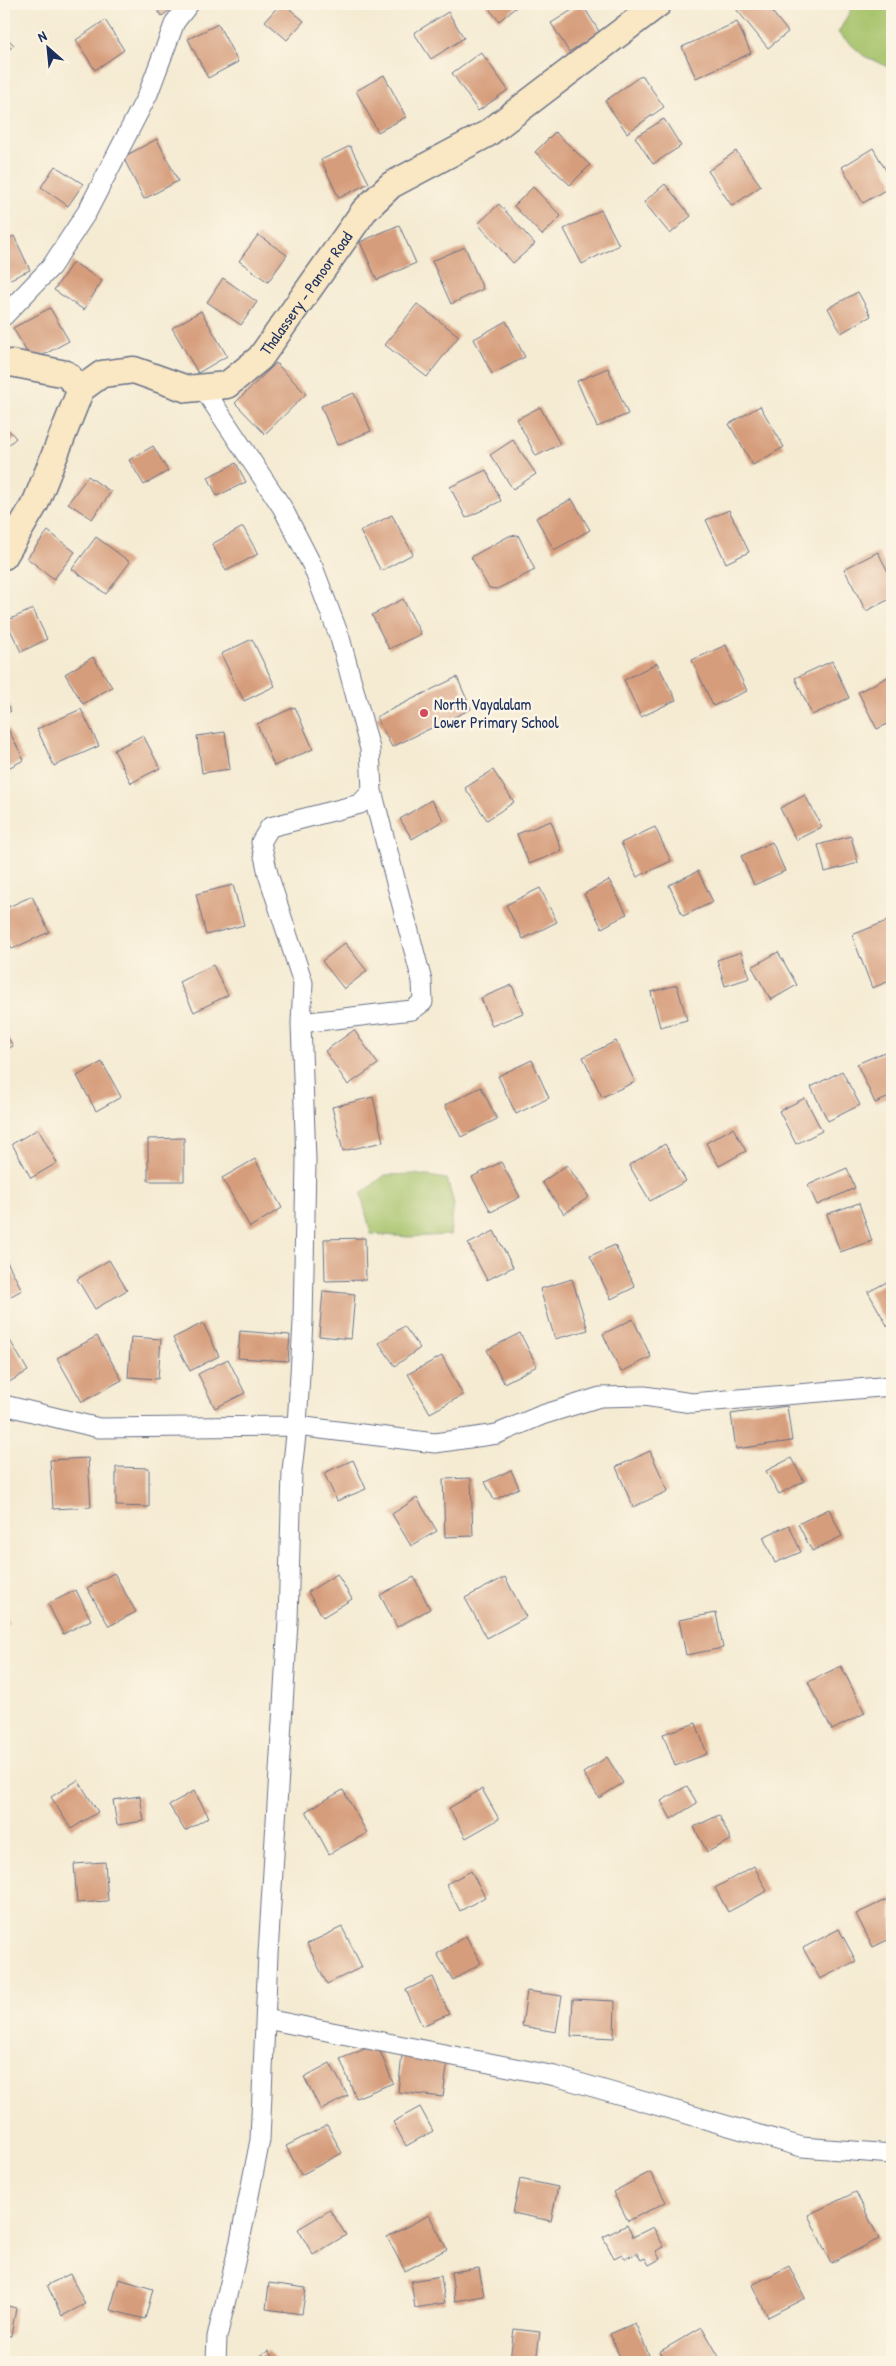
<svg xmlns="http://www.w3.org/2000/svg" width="896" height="2366" font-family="'Patrick Hand',sans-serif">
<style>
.green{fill:#a5c269;stroke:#607864}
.building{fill:#d69d7b}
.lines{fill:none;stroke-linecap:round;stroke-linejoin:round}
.street-casing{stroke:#677187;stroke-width:21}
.secondary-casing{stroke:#677187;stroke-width:29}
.street{stroke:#fff;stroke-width:19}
.secondary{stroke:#fae7c3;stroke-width:26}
.poi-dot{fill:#d1495b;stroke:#fcf5e5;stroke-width:2}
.labels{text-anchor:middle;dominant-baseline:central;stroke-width:5;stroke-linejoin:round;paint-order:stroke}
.street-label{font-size:16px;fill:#1b2f5e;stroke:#fcf5e5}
.poi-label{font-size:16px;fill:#1b2f5e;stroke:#fcf5e5;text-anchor:start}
</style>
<rect width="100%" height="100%" fill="#fcf5e5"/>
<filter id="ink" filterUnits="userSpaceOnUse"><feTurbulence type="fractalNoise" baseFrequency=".02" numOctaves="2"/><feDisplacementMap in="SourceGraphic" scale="10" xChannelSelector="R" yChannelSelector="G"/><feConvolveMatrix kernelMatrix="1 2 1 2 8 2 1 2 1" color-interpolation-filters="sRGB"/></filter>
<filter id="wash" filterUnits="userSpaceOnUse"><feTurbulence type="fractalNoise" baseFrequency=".0096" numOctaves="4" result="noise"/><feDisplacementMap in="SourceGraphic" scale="20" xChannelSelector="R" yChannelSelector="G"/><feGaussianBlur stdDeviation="1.12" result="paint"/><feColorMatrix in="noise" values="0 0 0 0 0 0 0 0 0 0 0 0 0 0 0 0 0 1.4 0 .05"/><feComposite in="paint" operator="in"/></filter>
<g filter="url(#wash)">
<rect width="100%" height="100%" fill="#f5ebd3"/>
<!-- green -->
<path class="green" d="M 854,4 L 892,4 L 892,65 L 888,67 L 864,56 L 838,33 Z
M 414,1174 L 447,1179 L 454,1204 L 450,1235 L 409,1237 L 371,1234 L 361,1194 L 385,1175 Z"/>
<g id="blocks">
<!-- building -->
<path class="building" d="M 152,4 L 178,4 L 162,16 Z
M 280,4 L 284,4 L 304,21 L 287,40 L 265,21 Z
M 485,4 L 520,4 L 499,21 Z
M 582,4 L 600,33 L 569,52 L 551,23 Z
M 732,4 L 766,4 L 788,32 L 768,48 Z
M 448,12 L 464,38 L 431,59 L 414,33 Z
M 105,20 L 124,50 L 95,70 L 76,40 Z
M 737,22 L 751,53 L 696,78 L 682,47 Z
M 218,24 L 238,62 L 208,78 L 188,39 Z
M 4,35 L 14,45 L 4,54 Z
M 481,52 L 508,90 L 478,111 L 452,73 Z
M 384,75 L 406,117 L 378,132 L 356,91 Z
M 642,75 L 664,107 L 627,133 L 605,101 Z
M 664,119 L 681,146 L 653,164 L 635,137 Z
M 555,132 L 590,165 L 570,185 L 535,152 Z
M 157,139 L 178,181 L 144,199 L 123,157 Z
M 350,146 L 369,183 L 339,198 L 321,160 Z
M 873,148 L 892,181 L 892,186 L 863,203 L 842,167 Z
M 736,151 L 761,186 L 732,206 L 708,171 Z
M 55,166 L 83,184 L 68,206 L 41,187 Z
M 665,184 L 691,216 L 670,234 L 644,202 Z
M 533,187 L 561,216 L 542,235 L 514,206 Z
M 499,204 L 535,244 L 513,263 L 478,224 Z
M 601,210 L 619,245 L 582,264 L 564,229 Z
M 399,225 L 416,263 L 377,280 L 360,242 Z
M 258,235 L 287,255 L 268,282 L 239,261 Z
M 14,236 L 30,270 L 4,282 L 4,241 Z
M 465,247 L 483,289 L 451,304 L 432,261 Z
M 73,262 L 102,281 L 84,310 L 54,290 Z
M 223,278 L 257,302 L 241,325 L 207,302 Z
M 858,292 L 871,316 L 841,333 L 828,308 Z
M 417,304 L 459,336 L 427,377 L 385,345 Z
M 50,308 L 69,341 L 32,361 L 13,328 Z
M 201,311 L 227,356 L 198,373 L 172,328 Z
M 506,321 L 525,357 L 492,374 L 474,339 Z
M 276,363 L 306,394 L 265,434 L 235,403 Z
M 608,368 L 628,414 L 597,427 L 577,381 Z
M 354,393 L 371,431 L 337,445 L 321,406 Z
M 760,406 L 784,447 L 753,465 L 729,424 Z
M 540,407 L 560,444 L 536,456 L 517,419 Z
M 4,425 L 16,438 L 4,449 Z
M 513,440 L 536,474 L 513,489 L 490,455 Z
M 153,446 L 168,471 L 144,485 L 129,460 Z
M 236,463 L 246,482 L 217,496 L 208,477 Z
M 486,470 L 501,501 L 466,518 L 450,487 Z
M 88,476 L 111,492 L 92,519 L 68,503 Z
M 572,499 L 590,530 L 554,550 L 536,518 Z
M 729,510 L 749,552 L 726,563 L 706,520 Z
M 392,515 L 413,554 L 381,571 L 360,531 Z
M 243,527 L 258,554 L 226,571 L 212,544 Z
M 48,531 L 75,552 L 54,579 L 27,558 Z
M 518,535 L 535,570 L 497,589 L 489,588 L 471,557 L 509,536 Z
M 96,537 L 130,562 L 106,594 L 72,569 Z
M 878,552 L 892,580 L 892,598 L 866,611 L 844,569 Z
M 403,599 L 421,634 L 389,649 L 372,615 Z
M 33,609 L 47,639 L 21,652 L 6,621 Z
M 252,639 L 275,686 L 244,701 L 221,654 Z
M 726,645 L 747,691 L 713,706 L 692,660 Z
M 93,657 L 112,687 L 83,704 L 65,674 Z
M 832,661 L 849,698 L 812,715 L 795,678 Z
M 657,663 L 676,700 L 641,717 L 624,680 Z
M 892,675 L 892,722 L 877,729 L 858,692 Z
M 457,677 L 471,709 L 392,747 L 376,717 Z
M 4,697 L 11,711 L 4,715 Z
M 295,707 L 313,749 L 274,766 L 257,724 Z
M 81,709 L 99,746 L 54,766 L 37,729 Z
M 6,725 L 24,760 L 4,770 L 4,726 Z
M 225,732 L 230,769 L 202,773 L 197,736 Z
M 143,735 L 160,768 L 131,783 L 114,750 Z
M 493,770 L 514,802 L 487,820 L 465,788 Z
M 805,795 L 822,827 L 796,840 L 780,808 Z
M 431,800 L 444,820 L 412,839 L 400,819 Z
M 551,821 L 562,851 L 529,864 L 517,834 Z
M 655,827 L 671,861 L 637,877 L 621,843 Z
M 851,836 L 858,863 L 825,872 L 818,845 Z
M 772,842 L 785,871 L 754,885 L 741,856 Z
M 698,871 L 713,902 L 683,916 L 669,885 Z
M 609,880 L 627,914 L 602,928 L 584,894 Z
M 233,885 L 244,925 L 206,935 L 196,894 Z
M 540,888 L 557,922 L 523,939 L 506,905 Z
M 32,896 L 49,932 L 12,949 L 4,930 L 4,909 Z
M 887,921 L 892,934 L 892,980 L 872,988 L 852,935 Z
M 345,943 L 367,971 L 344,989 L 322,961 Z
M 741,952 L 750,978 L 725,986 L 717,960 Z
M 778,952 L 797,985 L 771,1000 L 752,967 Z
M 213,965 L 228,995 L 194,1012 L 179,982 Z
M 512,985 L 523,1013 L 492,1026 L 481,998 Z
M 677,985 L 687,1020 L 660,1027 L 651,992 Z
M 354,1030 L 378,1064 L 348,1085 L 325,1051 Z
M 4,1031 L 13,1046 L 4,1051 Z
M 616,1041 L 635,1082 L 602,1097 L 583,1057 Z
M 889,1050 L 892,1057 L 892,1096 L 875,1103 L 857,1064 Z
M 532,1060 L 549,1098 L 516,1114 L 498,1076 Z
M 102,1062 L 121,1097 L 96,1111 L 77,1076 Z
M 842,1071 L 860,1105 L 828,1121 L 811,1087 Z
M 481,1087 L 497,1119 L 461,1137 L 445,1105 Z
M 373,1097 L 383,1142 L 343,1151 L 332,1107 Z
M 805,1098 L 822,1131 L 796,1144 L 779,1111 Z
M 733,1128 L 746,1151 L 719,1166 L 706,1143 Z
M 38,1129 L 57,1163 L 31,1178 L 12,1144 Z
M 184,1138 L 184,1181 L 148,1181 L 148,1139 Z
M 665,1144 L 686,1181 L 650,1201 L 629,1165 Z
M 255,1159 L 282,1208 L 250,1227 L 222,1178 Z
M 501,1162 L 520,1197 L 491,1212 L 472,1177 Z
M 567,1165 L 589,1197 L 564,1214 L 542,1182 Z
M 847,1168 L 855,1188 L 817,1205 L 808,1185 Z
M 859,1203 L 872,1241 L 840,1252 L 827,1214 Z
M 494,1231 L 513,1267 L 487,1280 L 468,1244 Z
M 365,1238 L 366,1280 L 325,1281 L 324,1239 Z
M 615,1245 L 635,1287 L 611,1299 L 590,1256 Z
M 4,1256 L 22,1290 L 4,1300 Z
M 109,1260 L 127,1290 L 95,1309 L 77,1279 Z
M 572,1279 L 588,1330 L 555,1339 L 540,1289 Z
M 887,1282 L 892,1291 L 892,1325 L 888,1327 L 868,1292 Z
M 323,1291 L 355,1294 L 351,1339 L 319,1336 Z
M 633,1319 L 651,1357 L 621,1372 L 603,1334 Z
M 203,1323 L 219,1356 L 190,1371 L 173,1338 Z
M 404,1326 L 420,1348 L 395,1366 L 379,1343 Z
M 240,1331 L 290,1335 L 288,1361 L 238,1358 Z
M 520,1333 L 537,1366 L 504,1383 L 487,1350 Z
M 97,1336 L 122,1380 L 82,1402 L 57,1358 Z
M 131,1337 L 161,1339 L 158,1379 L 128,1377 Z
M 9,1339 L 28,1371 L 4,1385 L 4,1342 Z
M 442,1356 L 463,1395 L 430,1413 L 408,1374 Z
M 228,1359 L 245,1393 L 215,1408 L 198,1374 Z
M 787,1406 L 792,1441 L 736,1449 L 731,1414 Z
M 650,1451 L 668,1491 L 633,1507 L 616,1467 Z
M 88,1458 L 91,1507 L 53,1509 L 50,1460 Z
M 791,1458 L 804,1481 L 779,1494 L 766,1471 Z
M 353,1460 L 366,1489 L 337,1501 L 324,1473 Z
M 116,1467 L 149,1468 L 149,1507 L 116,1506 Z
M 511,1470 L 519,1488 L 494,1500 L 485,1482 Z
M 471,1478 L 473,1536 L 445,1537 L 443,1479 Z
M 417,1498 L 437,1531 L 411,1546 L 392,1514 Z
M 829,1509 L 842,1536 L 812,1551 L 798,1524 Z
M 789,1525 L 801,1552 L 775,1563 L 763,1537 Z
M 114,1573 L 136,1612 L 109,1626 L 87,1588 Z
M 337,1574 L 352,1599 L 323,1617 L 308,1592 Z
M 414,1577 L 430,1609 L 397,1627 L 380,1595 Z
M 505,1577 L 526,1617 L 487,1638 L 465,1598 Z
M 76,1590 L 91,1620 L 63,1634 L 48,1604 Z
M 4,1613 L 9,1623 L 4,1626 Z
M 716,1613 L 723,1648 L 686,1655 L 679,1620 Z
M 841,1666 L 865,1713 L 832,1730 L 808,1682 Z
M 696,1723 L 707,1754 L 675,1766 L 663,1734 Z
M 607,1757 L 623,1783 L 599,1798 L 583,1773 Z
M 78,1780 L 98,1812 L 71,1829 L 51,1797 Z
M 687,1786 L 697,1803 L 671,1819 L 661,1801 Z
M 482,1789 L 499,1819 L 466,1838 L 449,1808 Z
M 343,1790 L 367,1833 L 329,1854 L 306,1811 Z
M 194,1791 L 209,1817 L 185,1831 L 169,1805 Z
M 140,1796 L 144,1821 L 117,1825 L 113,1800 Z
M 719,1815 L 731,1840 L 707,1852 L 694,1827 Z
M 105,1862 L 108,1901 L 77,1903 L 74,1864 Z
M 754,1866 L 767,1891 L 728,1912 L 715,1888 Z
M 471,1871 L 485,1897 L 460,1911 L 446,1884 Z
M 892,1897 L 892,1938 L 873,1947 L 856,1914 Z
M 342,1927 L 362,1967 L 327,1984 L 307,1944 Z
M 839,1929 L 856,1961 L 820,1979 L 803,1948 Z
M 466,1936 L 481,1963 L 453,1980 L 437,1954 Z
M 433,1977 L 449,2014 L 422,2026 L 406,1990 Z
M 527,1991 L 562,1996 L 556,2032 L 522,2026 Z
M 573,1999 L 615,2001 L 614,2038 L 571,2036 Z
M 377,2044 L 393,2083 L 356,2098 L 340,2059 Z
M 402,2055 L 448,2060 L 443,2097 L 398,2092 Z
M 330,2063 L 348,2096 L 321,2110 L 304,2077 Z
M 420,2107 L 433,2131 L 406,2146 L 393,2122 Z
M 327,2125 L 342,2153 L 301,2175 L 286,2146 Z
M 650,2172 L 666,2202 L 628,2221 L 613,2192 Z
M 520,2179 L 558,2187 L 551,2221 L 513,2213 Z
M 856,2192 L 879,2239 L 831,2263 L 808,2215 Z
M 330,2210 L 346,2235 L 313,2255 L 298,2229 Z
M 429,2215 L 447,2249 L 405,2271 L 387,2237 Z
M 627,2225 L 633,2237 L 653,2227 L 664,2247 L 656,2251 L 660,2259 L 649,2265 L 645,2258 L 641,2260 L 637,2253 L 625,2259 L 622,2254 L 614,2258 L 603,2237 Z
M 789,2266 L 805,2298 L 768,2317 L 752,2285 Z
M 479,2268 L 484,2296 L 455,2301 L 451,2272 Z
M 70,2274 L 85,2304 L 62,2316 L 47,2285 Z
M 441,2276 L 445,2303 L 415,2308 L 411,2281 Z
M 119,2279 L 153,2289 L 145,2319 L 110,2310 Z
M 269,2283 L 306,2288 L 302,2314 L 266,2309 Z
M 4,2305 L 16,2308 L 11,2336 L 4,2335 Z
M 635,2323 L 649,2355 L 631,2362 L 622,2362 L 610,2334 Z
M 702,2327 L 722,2362 L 665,2362 L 659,2352 Z
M 514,2329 L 540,2332 L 536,2362 L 510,2360 Z
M 268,2351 L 276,2362 L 251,2362 Z"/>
</g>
</g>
<g filter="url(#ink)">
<use href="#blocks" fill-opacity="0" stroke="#677187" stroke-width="1"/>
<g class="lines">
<defs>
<path id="street" d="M 4,316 L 51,267 L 87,212 L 148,94 L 175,22 L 189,4
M 203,388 L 282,507 L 313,567 L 340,638 L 370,749 L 372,791 L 360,804 L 270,827 L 261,842 L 268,874 L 303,983 L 301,1023 L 306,1160 L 303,1322 L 297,1426 L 292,1471 L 288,1622 L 268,1954 L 260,2140 L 240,2241 L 217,2337 L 216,2362
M 301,1023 L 412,1010 L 423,1002 L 422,981 L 372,791
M 4,1405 L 99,1428 L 297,1426 L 435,1443 L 497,1434 L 542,1415 L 600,1397 L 644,1396 L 692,1403 L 892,1386
M 266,2019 L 555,2076 L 802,2147 L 892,2154"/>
<g id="secondary">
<path d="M 4,365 L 11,363 L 66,374 L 81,389"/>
<path id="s1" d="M 4,556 L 36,502 L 81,389 L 102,374 L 134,370 L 187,389 L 227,385 L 260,358 L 364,211 L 391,185 L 487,134 L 658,4"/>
</g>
</defs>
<!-- street casing -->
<use href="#street" class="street-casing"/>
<!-- secondary casing -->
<use href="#secondary" class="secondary-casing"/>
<!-- street -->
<use href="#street" class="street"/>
<!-- secondary -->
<use href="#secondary" class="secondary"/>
</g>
</g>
<!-- markers -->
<circle class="poi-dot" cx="424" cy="713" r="5"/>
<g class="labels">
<!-- street labels -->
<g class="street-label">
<text stroke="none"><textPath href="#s1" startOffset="461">Thalassery - Panoor Road</textPath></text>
</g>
<!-- poi labels -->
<g class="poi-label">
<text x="434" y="704">North Vayalalam<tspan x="434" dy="18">Lower Primary School</tspan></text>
</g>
</g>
<!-- margin -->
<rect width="896" height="2366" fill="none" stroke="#fcf5e5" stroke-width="20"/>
<!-- north arrow -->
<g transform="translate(48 48) rotate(333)" stroke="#fcf5e5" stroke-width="4" paint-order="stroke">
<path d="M0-4L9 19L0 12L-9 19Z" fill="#1b2f5e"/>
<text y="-8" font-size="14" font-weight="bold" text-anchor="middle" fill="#1b2f5e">N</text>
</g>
</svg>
